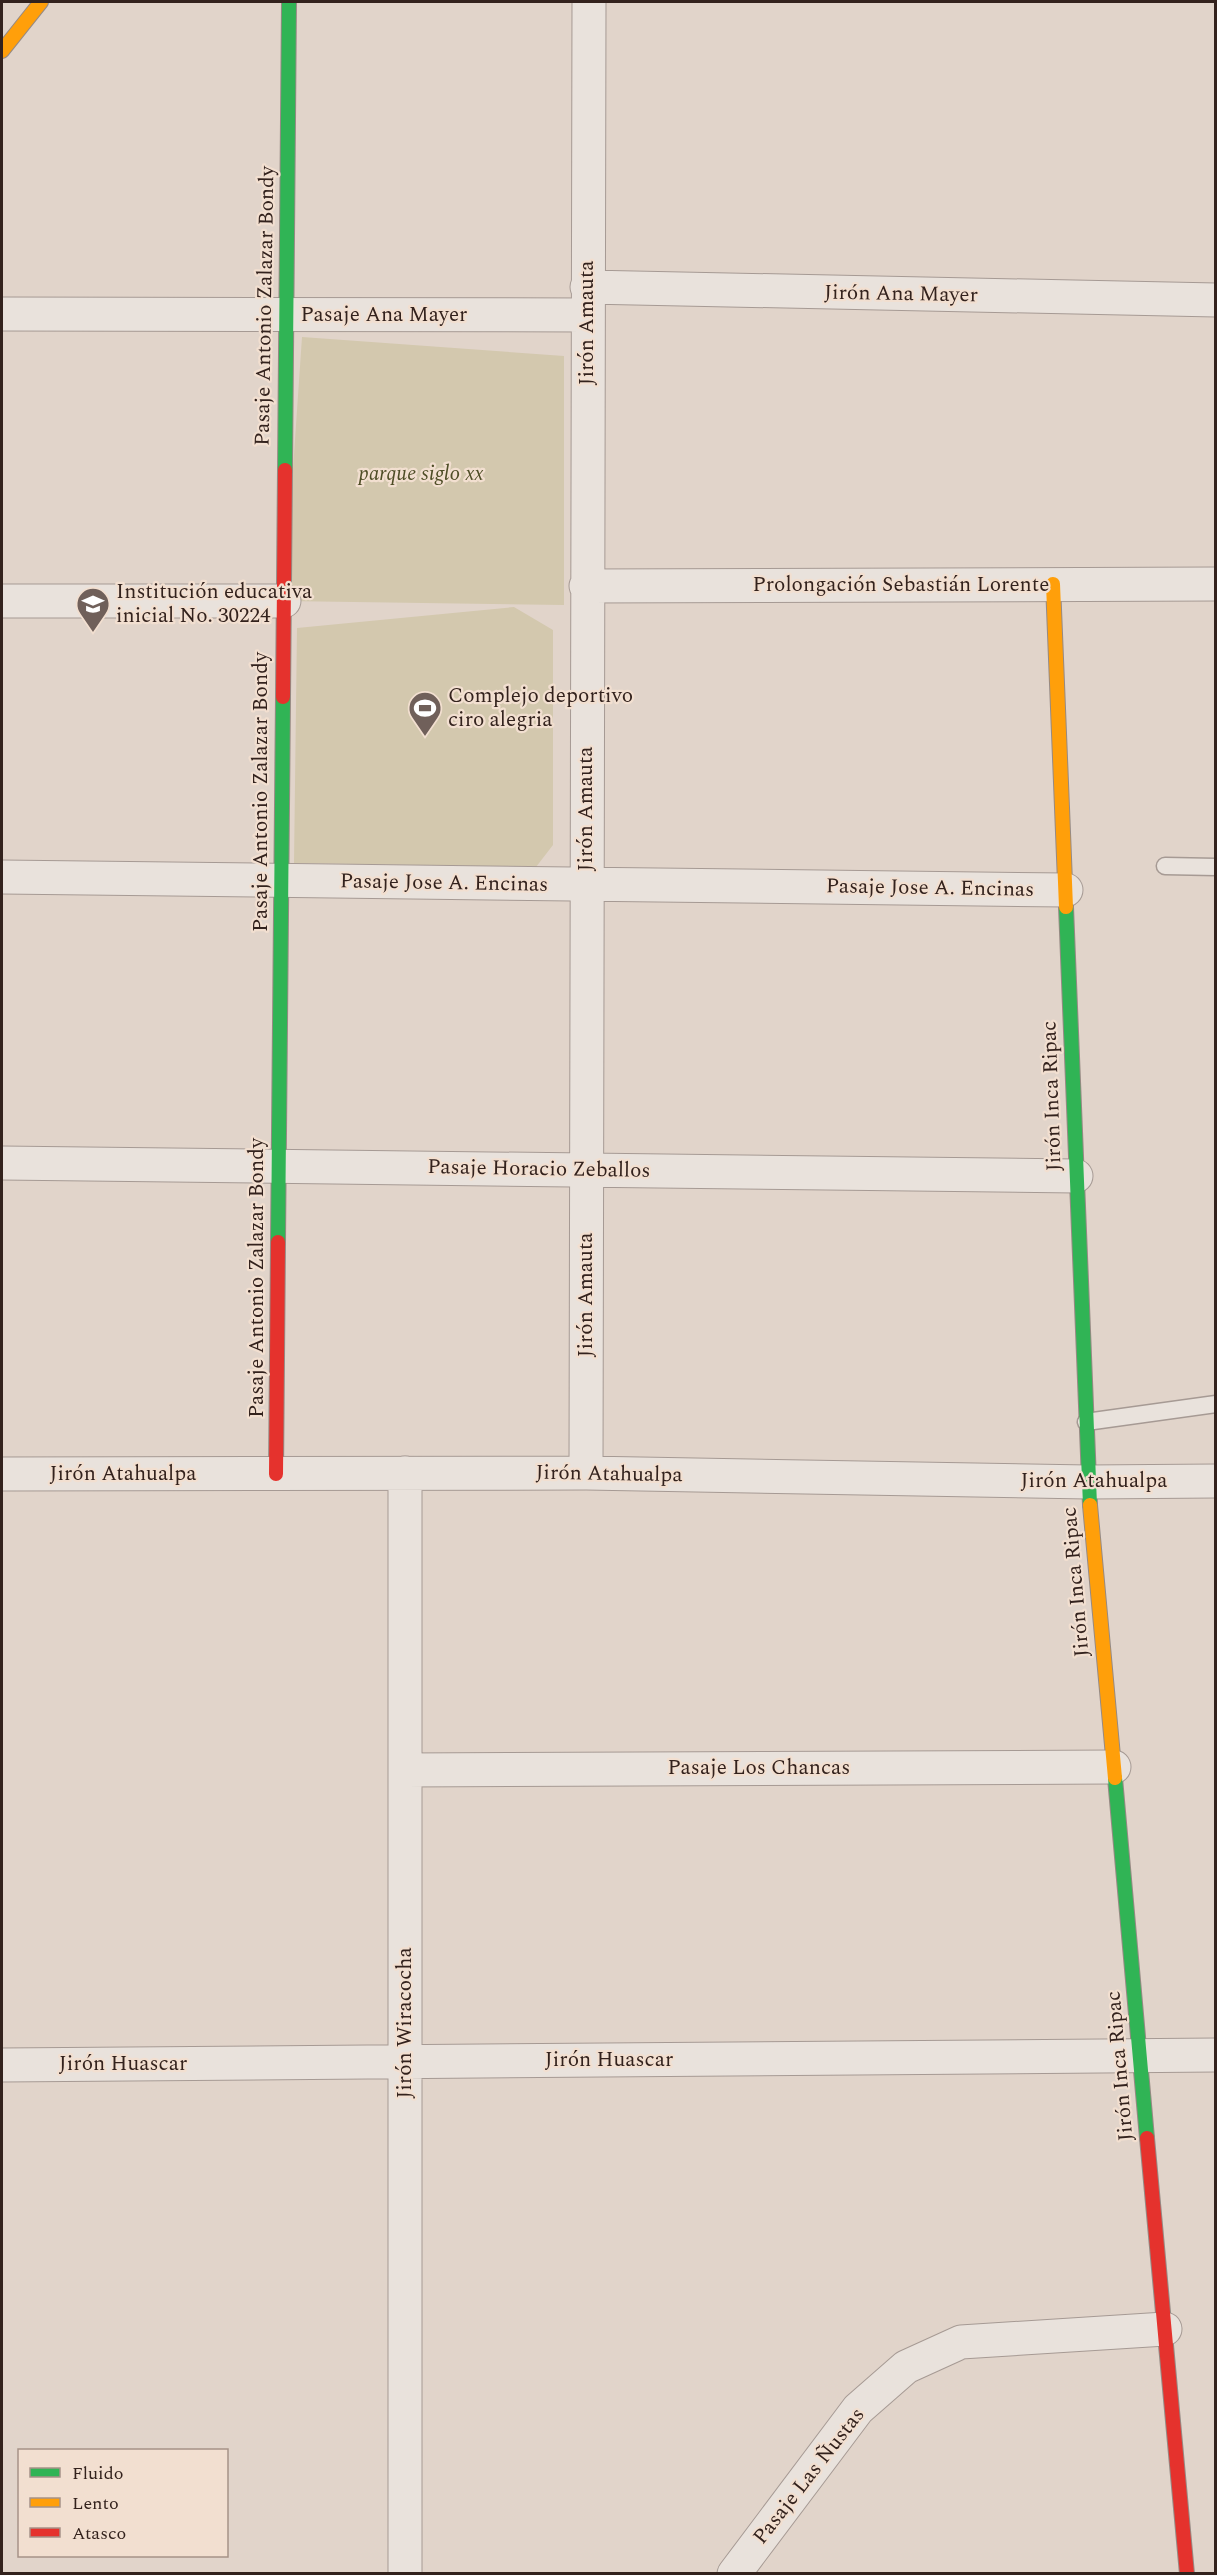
<svg xmlns="http://www.w3.org/2000/svg" width="1217" height="2575" font-family="Spectral,serif">
<style>
.green{fill:#d3c8ae}
.lines{fill:none;stroke-linecap:round;stroke-linejoin:round}
.lane-casing{stroke:#a69a94;stroke-width:19}
.street-casing{stroke:#a69a94;stroke-width:35}
.fast-casing{stroke:#968a84;stroke-width:16}
.slow-casing{stroke:#968a84;stroke-width:16}
.jam-casing{stroke:#968a84;stroke-width:16}
.lane{stroke:#e9e2dc;stroke-width:16}
.street{stroke:#e9e2dc;stroke-width:33}
.fast{stroke:#30b455;stroke-width:14}
.slow{stroke:#ff9f0a;stroke-width:14}
.jam{stroke:#e5322d;stroke-width:14}
.labels{text-anchor:middle;dominant-baseline:central;stroke-width:4.5;stroke-linejoin:round;paint-order:stroke}
.street-label{font-size:21px;fill:#33221d;stroke:#f2dfd0}
.park-label{font-size:21px;font-style:italic;fill:#4e4d26;stroke:#f2dfd0}
.poi-label{font-size:21px;fill:#33221d;stroke:#f2dfd0;text-anchor:start}
</style>
<rect width="100%" height="100%" fill="#e1d4ca"/>
<!-- green -->
<path class="green" d="M 302,337 L 564,356 L 564,605 L 284,601 Z
M 514,607 L 553,630 L 553,845 L 536,867 L 294,863 L 297,628 Z"/>
<g class="lines">
<defs>
<path id="lane" d="M 1165,866 L 1216,867
M 1086,1422 L 1216,1404"/>
<path id="street" d="M 587,287 L 1216,300
M 2,314 L 587,315
M 586,586 L 1216,584
M 2,601 L 284,601
M 2,877 L 1066,890
M 2,1163 L 1076,1176
M 405,1473 L 405,2574
M 586,1473 L 589,2
M 2,1474 L 586,1473 L 1088,1482 L 1216,1481
M 405,1770 L 1114,1767
M 2,2065 L 1216,2055
M 734,2574 L 858,2409 L 906,2367 L 961,2342 L 1165,2329"/>
<path id="fast" d="M 285,470 L 289,2
M 1066,907 L 1090,1505
M 278,1242 L 283,697
M 1115,1778 L 1147,2138"/>
<path id="slow" d="M 2,51 L 41,2
M 1053,584 L 1066,907
M 1090,1505 L 1115,1778"/>
<path id="jam" d="M 283,697 L 285,470
M 276,1474 L 278,1242
M 1147,2138 L 1187,2574"/>
</defs>
<!-- lane casing -->
<use href="#lane" class="lane-casing"/>
<!-- street casing -->
<use href="#street" class="street-casing"/>
<!-- fast casing -->
<use href="#fast" class="fast-casing"/>
<!-- slow casing -->
<use href="#slow" class="slow-casing"/>
<!-- jam casing -->
<use href="#jam" class="jam-casing"/>
<!-- lane -->
<use href="#lane" class="lane"/>
<!-- street -->
<use href="#street" class="street"/>
<!-- fast -->
<use href="#fast" class="fast"/>
<!-- slow -->
<use href="#slow" class="slow"/>
<!-- jam -->
<use href="#jam" class="jam"/>
</g>
<!-- icons -->
<defs>
<symbol id="school-pin" viewBox="-11 -11 22 30"><path d="M0 17L-7.5 6A9.5 9.5 0 1 1 7.5 6Z" fill="#70605a" stroke="#f2dfd0"/><path d="M0-5L7-2L0 1L-7-2ZM-4 1L0 2.5L4 1V4Q0 6-4 4Z" fill="#fff"/></symbol>
<symbol id="stadium-pin" viewBox="-11 -11 22 30"><path d="M0 17L-7.5 6A9.5 9.5 0 1 1 7.5 6Z" fill="#70605a" stroke="#f2dfd0"/><path d="M0-5a6.5 5 0 1 0 0 10a6.5 5 0 1 0 0-10ZM-3.5-1.8h7v3.6h-7Z" fill="#fff"/></symbol>
</defs>
<g fill-rule="evenodd">
<use href="#school-pin" x="74" y="585" width="38" height="52"/>
<use href="#stadium-pin" x="406" y="689" width="38" height="52"/>
</g>
<g class="labels">
<!-- street labels -->
<g class="street-label">
<text transform="translate(901 294) rotate(1)">Jirón Ana Mayer</text>
<text transform="translate(265 306) rotate(-89)">Pasaje Antonio Zalazar Bondy</text>
<text x="384" y="315">Pasaje Ana Mayer</text>
<text transform="translate(587 323) rotate(-90)">Jirón Amauta</text>
<text x="901" y="585">Prolongación Sebastián Lorente</text>
<text transform="translate(261 792) rotate(-90)">Pasaje Antonio Zalazar Bondy</text>
<text transform="translate(586 809) rotate(-90)">Jirón Amauta</text>
<text transform="translate(444 883) rotate(1)">Pasaje Jose A. Encinas</text>
<text transform="translate(930 888) rotate(1)">Pasaje Jose A. Encinas</text>
<text transform="translate(1052 1096) rotate(-92)">Jirón Inca Ripac</text>
<text transform="translate(539 1169) rotate(1)">Pasaje Horacio Zeballos</text>
<text transform="translate(257 1278) rotate(-90)">Pasaje Antonio Zalazar Bondy</text>
<text transform="translate(586 1295) rotate(-90)">Jirón Amauta</text>
<text x="123" y="1474">Jirón Atahualpa</text>
<text transform="translate(609 1474) rotate(1)">Jirón Atahualpa</text>
<text x="1094" y="1481">Jirón Atahualpa</text>
<text transform="translate(1076 1582) rotate(-95)">Jirón Inca Ripac</text>
<text x="759" y="1768">Pasaje Los Chancas</text>
<text transform="translate(405 2023) rotate(-90)">Jirón Wiracocha</text>
<text x="609" y="2060">Jirón Huascar</text>
<text x="123" y="2064">Jirón Huascar</text>
<text transform="translate(1120 2066) rotate(-95)">Jirón Inca Ripac</text>
<text transform="translate(809 2476) rotate(-52)">Pasaje Las Ñustas</text>
</g>
<!-- park labels -->
<g class="park-label">
<text x="421" y="474">parque siglo xx</text>
</g>
<!-- poi labels -->
<g class="poi-label">
<text x="116" y="592">Institución educativa<tspan x="116" dy="24">inicial No. 30224</tspan></text>
<text x="448" y="696">Complejo deportivo<tspan x="448" dy="24">ciro alegria</tspan></text>
</g>
</g>
<!-- border -->
<rect width="1217" height="2575" fill="none" stroke="#33221d" stroke-width="6"/>
<!-- legend -->
<rect x="18" y="2449" width="210" height="108" fill="#f2dfd0" stroke="#a69388" stroke-width="1.5"/>
<rect x="30" y="2468" width="30" height="9" fill="#30b455" stroke="#a69388" stroke-width="1.5"/>
<text x="72" y="2479" font-size="18" fill="#33221d">Fluido</text>
<rect x="30" y="2498" width="30" height="9" fill="#ff9f0a" stroke="#a69388" stroke-width="1.5"/>
<text x="72" y="2509" font-size="18" fill="#33221d">Lento</text>
<rect x="30" y="2528" width="30" height="9" fill="#e5322d" stroke="#a69388" stroke-width="1.5"/>
<text x="72" y="2539" font-size="18" fill="#33221d">Atasco</text>
</svg>
